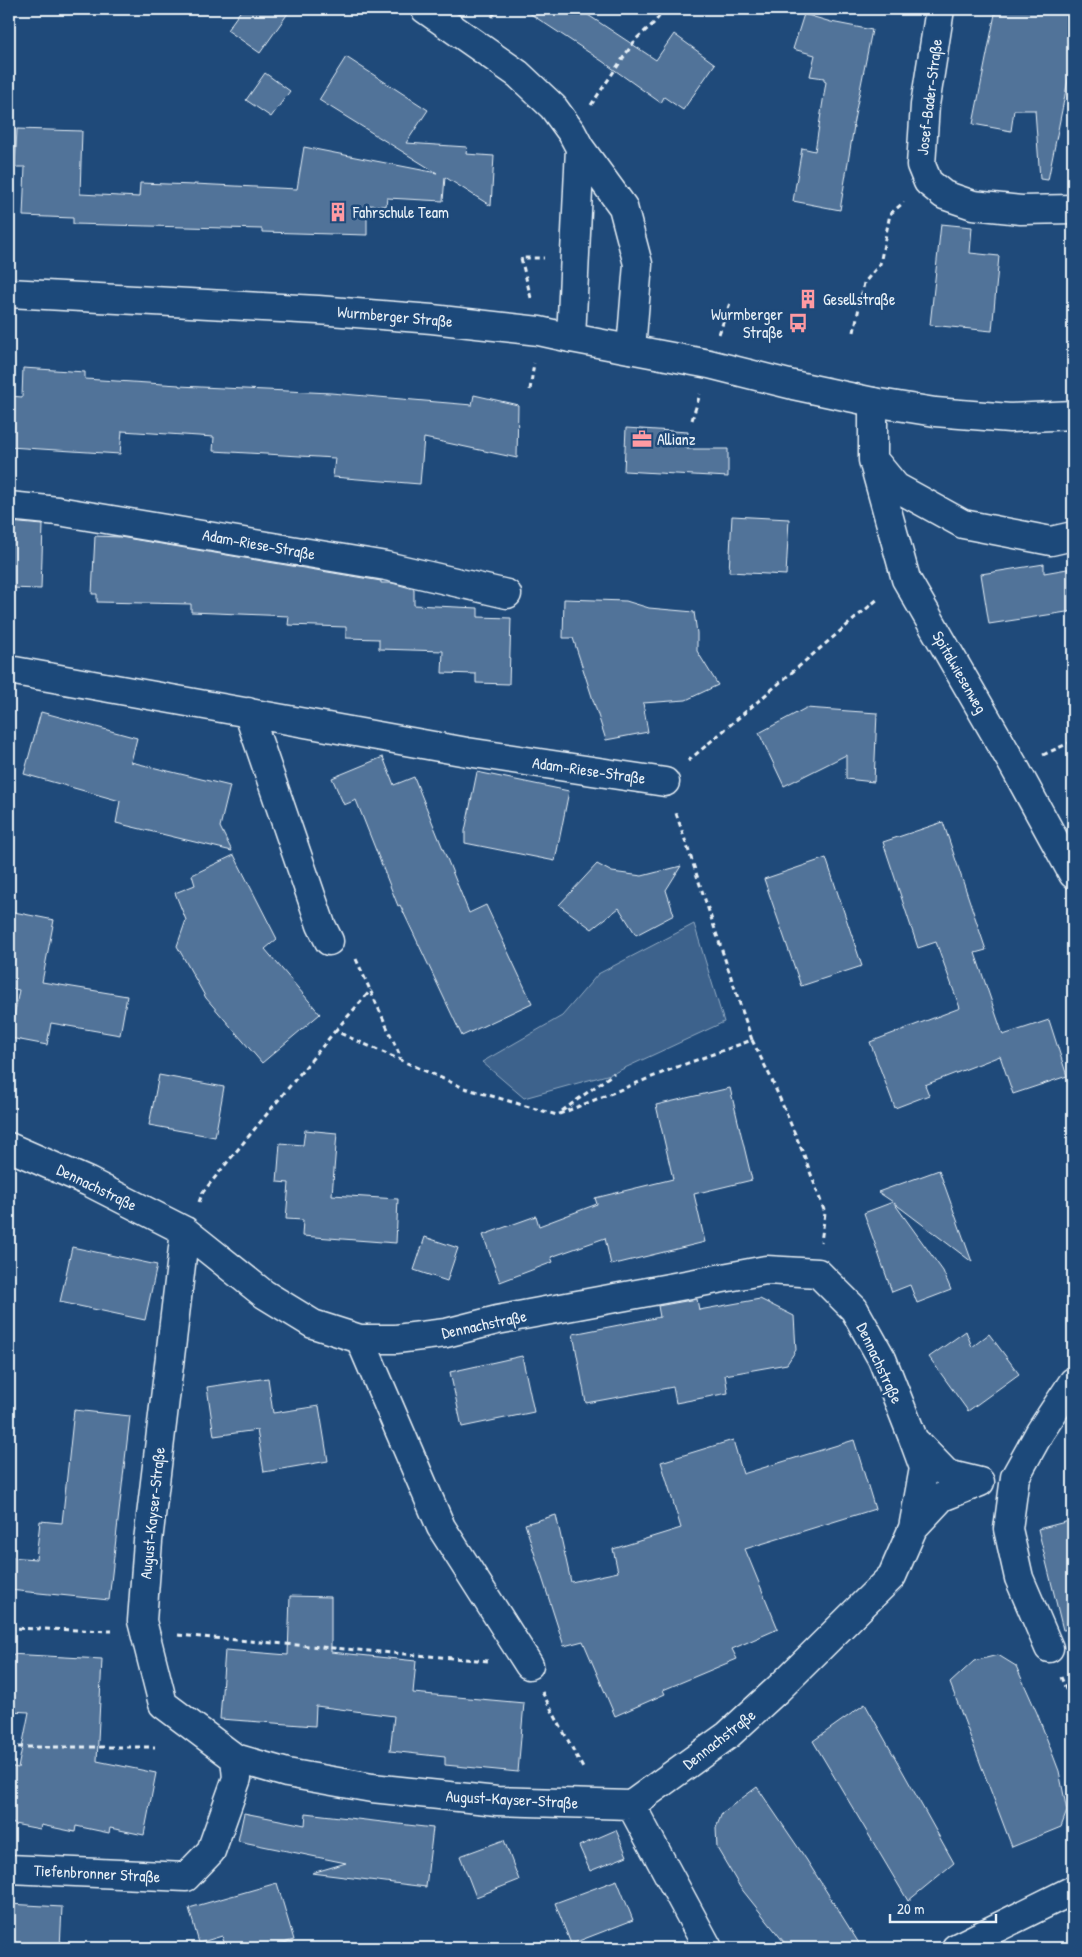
<svg xmlns="http://www.w3.org/2000/svg" width="1082" height="1957" font-family="'Patrick Hand',sans-serif">
<style>
.green{fill:#3c628c;stroke:#92aac2}
.building{fill:#517399;stroke:#e8f1f8}
.lines{fill:none;stroke-linecap:round;stroke-linejoin:round}
.minor-casing{stroke:#e8f1f8;stroke-width:31}
.major-casing{stroke:#e8f1f8;stroke-width:31}
.path{stroke:#e8f1f8;stroke-width:3;stroke-dasharray:5 4;stroke-linecap:butt}
.minor{stroke:#1f4a7a;stroke-width:28}
.major{stroke:#1f4a7a;stroke-width:28}
.labels{text-anchor:middle;dominant-baseline:central;stroke-width:5;stroke-linejoin:round;paint-order:stroke}
.street-label{font-size:16px;fill:#e8f1f8;stroke:#1f4a7a}
.poi-label{font-size:16px;fill:#e8f1f8;stroke:#1f4a7a;text-anchor:start}
</style>
<rect width="100%" height="100%" fill="#1f4a7a"/>
<filter id="ink" filterUnits="userSpaceOnUse"><feTurbulence type="fractalNoise" baseFrequency=".02" numOctaves="2"/><feDisplacementMap in="SourceGraphic" scale="10" xChannelSelector="R" yChannelSelector="G"/><feConvolveMatrix kernelMatrix="1 2 1 2 8 2 1 2 1" color-interpolation-filters="sRGB"/></filter>
<g filter="url(#ink)">
<!-- green -->
<path class="green" d="M 694,924 L 724,1022 L 614,1073 L 524,1098 L 482,1062 L 562,1016 L 598,974 Z"/>
<!-- building -->
<path class="building" d="M 242,9 L 291,9 L 260,53 L 227,30 Z
M 523,9 L 579,9 L 656,60 L 674,34 L 715,64 L 683,110 L 664,97 L 661,103 L 602,61 Z
M 996,9 L 1073,9 L 1073,55 L 1048,180 L 1040,179 L 1035,110 L 1014,110 L 1011,131 L 973,124 Z
M 804,14 L 831,22 L 872,30 L 853,125 L 854,126 L 840,210 L 793,201 L 802,148 L 815,151 L 826,82 L 824,81 L 824,78 L 810,76 L 815,55 L 793,49 Z
M 346,57 L 428,110 L 406,143 L 467,147 L 466,154 L 494,156 L 491,206 L 445,177 L 443,201 L 387,198 L 386,206 L 367,205 L 367,235 L 262,232 L 262,229 L 73,224 L 73,218 L 23,216 L 25,167 L 15,167 L 17,129 L 82,131 L 80,194 L 139,197 L 140,183 L 194,185 L 194,184 L 297,189 L 304,147 L 437,173 L 319,100 Z
M 265,73 L 290,91 L 271,117 L 246,100 Z
M 941,224 L 972,227 L 970,253 L 999,256 L 992,331 L 930,325 Z
M 23,368 L 85,372 L 85,379 L 179,385 L 179,386 L 331,393 L 472,405 L 474,395 L 518,405 L 517,458 L 424,438 L 420,484 L 333,477 L 335,458 L 213,451 L 214,437 L 122,431 L 120,454 L 9,447 L 9,396 L 22,397 Z
M 626,428 L 688,432 L 687,449 L 728,449 L 728,477 L 624,471 Z
M 732,516 L 789,519 L 786,575 L 729,572 Z
M 9,522 L 43,525 L 41,589 L 9,588 Z
M 95,536 L 120,537 L 381,581 L 381,583 L 392,583 L 414,589 L 414,605 L 478,608 L 478,617 L 511,618 L 509,684 L 476,683 L 476,674 L 442,673 L 443,651 L 379,649 L 379,639 L 346,638 L 346,627 L 288,625 L 289,616 L 191,612 L 191,604 L 97,602 L 97,594 L 92,594 Z
M 1044,564 L 1044,573 L 1073,568 L 1073,611 L 989,624 L 981,574 Z
M 564,599 L 626,601 L 649,608 L 694,612 L 697,633 L 697,651 L 718,685 L 686,700 L 643,703 L 648,732 L 606,740 L 573,638 L 563,638 Z
M 806,708 L 877,713 L 874,782 L 846,779 L 846,755 L 784,786 L 759,733 Z
M 41,712 L 137,738 L 131,762 L 230,786 L 220,827 L 232,851 L 116,823 L 120,801 L 24,774 Z
M 383,757 L 394,785 L 414,777 L 469,913 L 486,905 L 532,1003 L 462,1036 L 400,905 L 398,906 L 356,800 L 344,805 L 332,778 Z
M 477,772 L 569,791 L 555,861 L 465,843 L 465,831 Z
M 943,822 L 986,950 L 975,953 L 1003,1035 L 1049,1020 L 1067,1076 L 1013,1094 L 1000,1056 L 925,1085 L 929,1095 L 895,1108 L 870,1042 L 960,1008 L 936,942 L 918,948 L 883,842 Z
M 234,855 L 277,939 L 265,949 L 320,1014 L 262,1063 L 206,998 L 177,946 L 186,920 L 175,893 L 195,885 L 192,875 Z
M 826,858 L 862,966 L 801,986 L 764,879 Z
M 597,864 L 612,872 L 642,876 L 681,866 L 666,890 L 674,915 L 636,935 L 619,908 L 592,929 L 559,905 Z
M 9,911 L 54,920 L 42,982 L 127,996 L 120,1035 L 51,1023 L 47,1045 L 10,1038 L 19,990 L 9,988 Z
M 159,1075 L 224,1087 L 215,1137 L 149,1125 Z
M 730,1088 L 752,1180 L 694,1194 L 705,1242 L 611,1265 L 605,1238 L 551,1257 L 553,1262 L 500,1282 L 483,1235 L 536,1216 L 539,1226 L 597,1204 L 595,1198 L 673,1179 L 656,1105 Z
M 305,1130 L 337,1133 L 332,1195 L 398,1199 L 396,1243 L 302,1236 L 303,1220 L 286,1219 L 289,1183 L 277,1182 L 280,1143 L 303,1145 Z
M 939,1170 L 972,1262 L 894,1203 L 943,1271 L 951,1290 L 917,1303 L 910,1285 L 892,1292 L 864,1213 L 893,1202 L 878,1192 Z
M 425,1237 L 458,1248 L 447,1281 L 414,1270 Z
M 72,1247 L 157,1265 L 145,1320 L 60,1302 Z
M 697,1299 L 699,1310 L 760,1299 L 794,1316 L 796,1350 L 787,1364 L 725,1375 L 728,1393 L 676,1403 L 673,1387 L 586,1403 L 573,1334 L 660,1317 L 658,1306 Z
M 966,1331 L 972,1347 L 989,1334 L 1019,1374 L 968,1411 L 929,1357 Z
M 522,1356 L 534,1412 L 462,1427 L 450,1372 Z
M 268,1378 L 273,1413 L 319,1406 L 328,1461 L 264,1472 L 257,1430 L 214,1436 L 207,1387 Z
M 74,1410 L 130,1416 L 109,1600 L 9,1590 L 9,1557 L 36,1559 L 40,1521 L 62,1523 Z
M 733,1440 L 743,1474 L 854,1440 L 875,1509 L 745,1549 L 778,1629 L 732,1649 L 737,1659 L 663,1690 L 665,1694 L 615,1716 L 583,1641 L 564,1646 L 525,1524 L 556,1515 L 571,1582 L 618,1572 L 613,1549 L 681,1528 L 661,1462 Z
M 1073,1520 L 1073,1629 L 1063,1630 L 1038,1529 Z
M 290,1596 L 331,1597 L 331,1652 L 416,1661 L 413,1693 L 524,1703 L 518,1772 L 445,1765 L 445,1757 L 390,1751 L 394,1716 L 316,1706 L 315,1726 L 220,1719 L 225,1650 L 288,1655 Z
M 9,1654 L 102,1659 L 97,1761 L 156,1773 L 144,1835 L 110,1828 L 109,1833 L 76,1826 L 75,1832 L 41,1825 L 40,1829 L 9,1823 L 9,1766 L 18,1768 L 29,1712 L 9,1711 Z
M 998,1655 L 1016,1666 L 1037,1713 L 1059,1771 L 1067,1811 L 1061,1827 L 1012,1847 L 950,1683 L 974,1661 Z
M 865,1704 L 954,1863 L 908,1901 L 813,1741 Z
M 757,1787 L 806,1859 L 862,1948 L 791,1948 L 783,1941 L 740,1887 L 717,1848 L 716,1828 L 722,1813 Z
M 244,1813 L 305,1825 L 306,1813 L 433,1828 L 426,1887 L 312,1873 L 346,1863 L 238,1841 Z
M 616,1830 L 627,1856 L 590,1871 L 579,1846 Z
M 504,1840 L 519,1880 L 476,1897 L 460,1856 Z
M 617,1880 L 633,1920 L 571,1944 L 555,1903 Z
M 277,1883 L 294,1940 L 266,1948 L 226,1948 L 222,1936 L 199,1943 L 189,1908 Z
M 9,1904 L 62,1907 L 60,1948 L 9,1948 Z"/>
<g class="lines">
<defs>
<path id="minor" d="M 425,9 L 518,74 L 553,107 L 572,133 L 580,148 L 623,207 L 638,264 L 631,349
M 940,9 L 925,105 L 921,165 L 928,182 L 944,195 L 973,205 L 1021,210 L 1073,209
M 571,338 L 580,148
M 873,402 L 873,460 L 906,579 L 1015,768 L 1073,874
M 877,464 L 896,487 L 963,524 L 1051,541 L 1073,536
M 9,506 L 58,511 L 386,566 L 507,594
M 9,670 L 467,752 L 665,782
M 248,712 L 321,925 L 329,941
M 9,1147 L 89,1182 L 185,1231 L 264,1294 L 313,1324 L 360,1339 L 396,1339 L 446,1333 L 497,1320 L 572,1306 L 766,1270 L 818,1273 L 854,1309 L 882,1359 L 913,1438 L 924,1468 L 913,1528 L 892,1576 L 778,1689 L 728,1735 L 631,1805
M 185,1231 L 148,1541 L 142,1621 L 163,1704 L 235,1758 L 287,1773 L 372,1788 L 497,1801 L 631,1805 L 708,1948
M 360,1339 L 441,1527 L 529,1665
M 913,1528 L 942,1497 L 980,1482 L 947,1474 L 917,1443
M 1049,1648 L 1019,1578 L 1008,1529 L 1015,1477 L 1040,1432 L 1073,1382
M 9,1869 L 186,1877 L 211,1851 L 237,1778 L 235,1758
M 956,1948 L 1073,1890"/>
<path id="major" d="M 9,293 L 318,310 L 432,319 L 539,331 L 571,338 L 709,364 L 793,385 L 873,402 L 935,412 L 1010,418 L 1073,415"/>
</defs>
<!-- minor casing -->
<use href="#minor" class="minor-casing"/>
<!-- major casing -->
<use href="#major" class="major-casing"/>
<!-- path -->
<path class="path" d="M 492,17 L 497,9
M 591,105 L 636,39 L 654,23 L 665,9
M 531,298 L 521,258 L 544,258
M 854,332 L 864,283 L 880,264 L 890,214 L 904,202
M 719,334 L 730,303
M 530,390 L 534,363
M 692,420 L 700,394
M 1043,755 L 1073,741
M 688,761 L 879,598
M 356,959 L 401,1058
M 335,1031 L 371,990
M 752,1040 L 771,1078 L 804,1155 L 825,1213 L 821,1242
M 562,1111 L 614,1073
M 199,1202 L 203,1192 L 335,1031 L 464,1088 L 557,1115 L 677,1067 L 752,1040 L 675,810
M 9,1628 L 112,1631
M 178,1635 L 488,1661
M 1061,1677 L 1073,1707
M 542,1692 L 584,1770
M 9,1747 L 155,1747"/>
<!-- minor -->
<use href="#minor" class="minor"/>
<!-- major -->
<use href="#major" class="major"/>
</g>
</g>
<!-- icons -->
<defs>
<symbol id="building-bare" viewBox="-9 -9 18 18"><path d="M-4-6H4V6H1V3H-1V6H-4ZM-2.5-4.3h1.7v1.8h-1.7ZM.8-4.3h1.7v1.8H.8ZM-2.5-1h1.7V.8h-1.7ZM.8-1h1.7V.8H.8Z" fill="#ff9aa2" stroke="#1f4a7a" stroke-width="2.5" paint-order="stroke"/></symbol>
<symbol id="bus-bare" viewBox="-9 -9 18 18"><path d="M-5-6H5V4H4V6H2V4H-2V6H-4V4H-5ZM-3.5-4V0h7V-4ZM-3.5 1.2v1.5H-2V1.2ZM2 1.2v1.5H3.5V1.2Z" fill="#ff9aa2" stroke="#1f4a7a" stroke-width="2.5" paint-order="stroke"/></symbol>
<symbol id="office-bare" viewBox="-9 -9 18 18"><path d="M-6-3h4V-5.5h4V-3h4V5H-6ZM-1-4.5V-3h2v-1.5ZM-6 0V1H6V0Z" fill="#ff9aa2" stroke="#1f4a7a" stroke-width="2.5" paint-order="stroke"/></symbol>
</defs>
<g fill-rule="evenodd">
<use href="#building-bare" x="324" y="198" width="28" height="28"/>
<use href="#building-bare" x="794" y="285" width="28" height="28"/>
<use href="#bus-bare" x="784" y="309" width="28" height="28"/>
<use href="#office-bare" x="628" y="425" width="28" height="28"/>
</g>
<g class="labels">
<!-- street labels -->
<g class="street-label">
<text transform="translate(929 97) rotate(-83)">Josef-Bader-Straße</text>
<text transform="translate(395 316) rotate(5)">Wurmberger Straße</text>
<text transform="translate(259 544) rotate(10)">Adam-Riese-Straße</text>
<text transform="translate(960 672) rotate(60)">Spitalwiesenweg</text>
<text transform="translate(589 770) rotate(8)">Adam-Riese-Straße</text>
<text transform="translate(97 1187) rotate(26)">Dennachstraße</text>
<text transform="translate(484 1324) rotate(-12)">Dennachstraße</text>
<text transform="translate(880 1363) rotate(65)">Dennachstraße</text>
<text transform="translate(152 1513) rotate(-84)">August-Kayser-Straße</text>
<text transform="translate(719 1739) rotate(-38)">Dennachstraße</text>
<text transform="translate(512 1799) rotate(3)">August-Kayser-Straße</text>
<text transform="translate(97 1873) rotate(3)">Tiefenbronner Straße</text>
</g>
<!-- poi labels -->
<g class="poi-label">
<text x="353" y="212">Fahrschule Team</text>
<text x="823" y="299">Gesellstraße</text>
<text x="783" y="314" text-anchor="end">Wurmberger<tspan x="783" dy="18">Straße</tspan></text>
<text x="657" y="439">Allianz</text>
</g>
</g>
<!-- margin -->
<rect width="1082" height="1957" fill="none" stroke="#1f4a7a" stroke-width="30"/>
<rect x="15" y="15" width="1052" height="1927" fill="none" stroke="#e8f1f8" stroke-width="2" filter="url(#ink)"/>
<!-- scale -->
<path d="M890 1914v8h106v-8" fill="none" stroke="#e8f1f8" stroke-width="2.5"/>
<text x="897" y="1914" font-size="15" fill="#e8f1f8" stroke="#1f4a7a" stroke-width="4" paint-order="stroke">20 m</text>
</svg>
